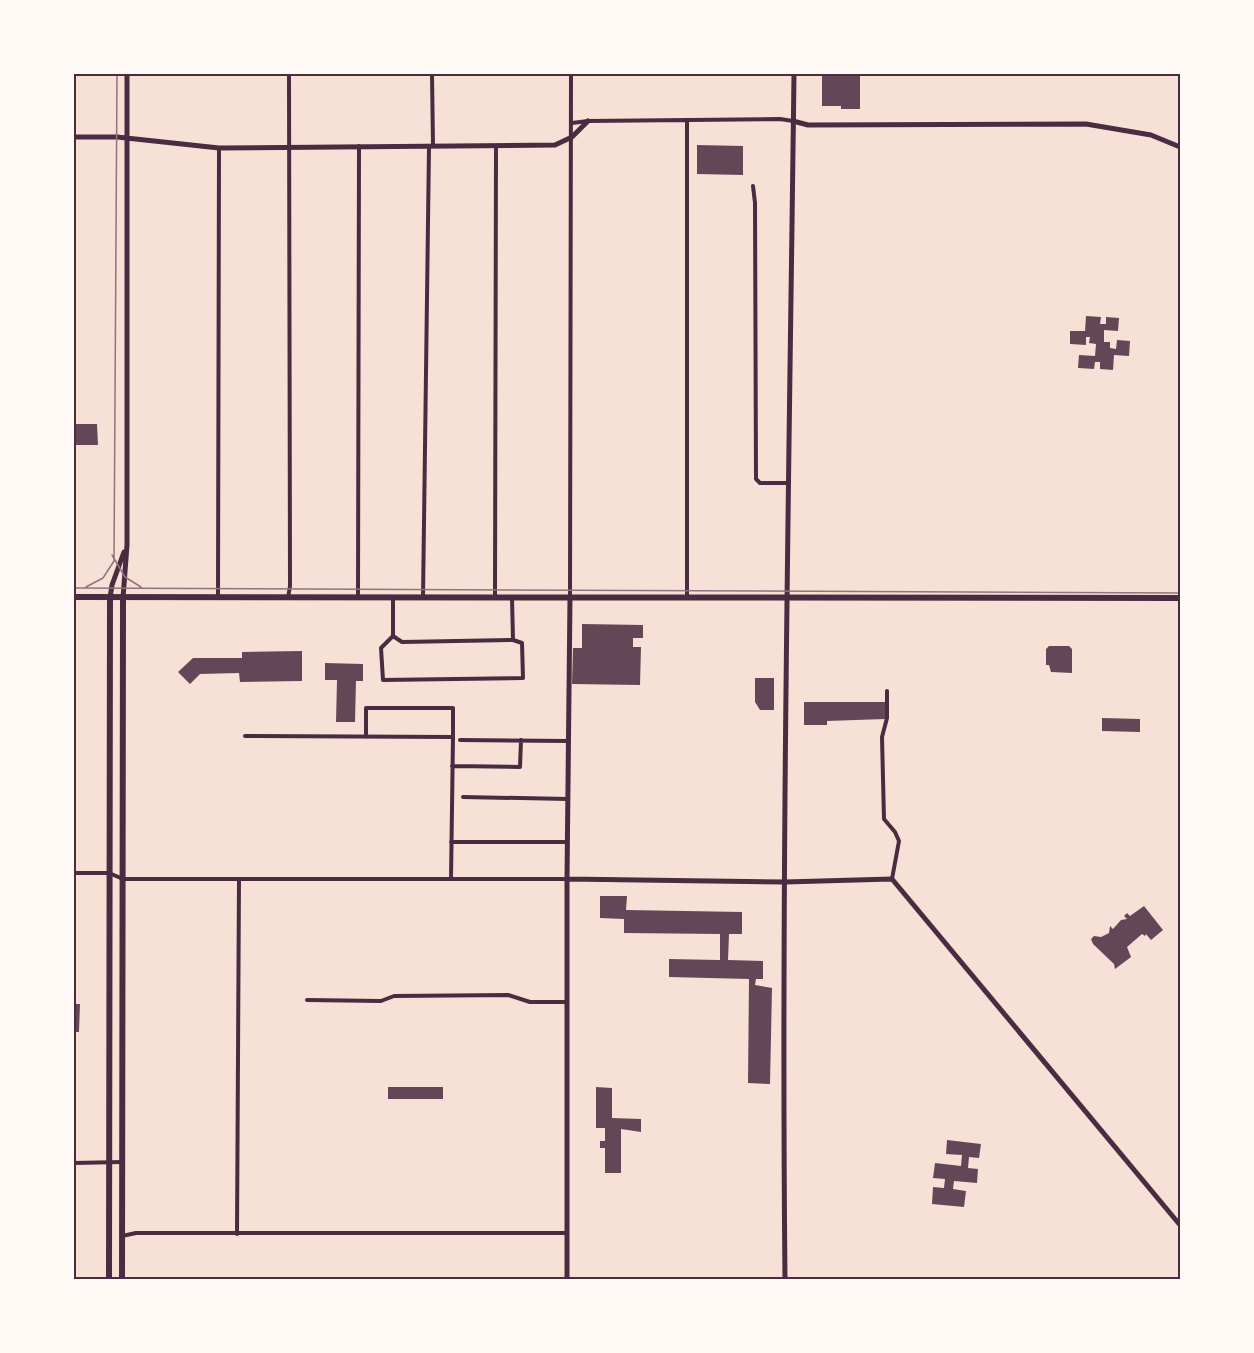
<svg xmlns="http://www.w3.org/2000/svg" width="1254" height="1353" font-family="'Fira Sans',sans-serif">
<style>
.building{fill:#644757}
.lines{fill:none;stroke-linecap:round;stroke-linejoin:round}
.minor{stroke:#4a2c40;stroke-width:4}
.tertiary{stroke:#4a2c40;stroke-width:5}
.secondary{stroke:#4a2c40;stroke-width:6}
.primary{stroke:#4a2c40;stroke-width:6}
.tram{stroke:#8f747c;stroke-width:1.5}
.neatline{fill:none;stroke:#4a2c40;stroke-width:2}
</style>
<rect width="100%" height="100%" fill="#f7e1d7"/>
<!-- building -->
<path class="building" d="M 822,74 L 860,74 L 860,109 L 841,109 L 841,106 L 822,106 Z
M 697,145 L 743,146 L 743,175 L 697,174 Z
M 1086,316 L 1101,317 L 1100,324 L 1106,324 L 1106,317 L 1119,318 L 1118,331 L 1104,330 L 1104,342 L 1110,342 L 1110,348 L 1116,349 L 1117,340 L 1130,341 L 1129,356 L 1114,355 L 1113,370 L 1100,369 L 1100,362 L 1095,362 L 1094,369 L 1078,368 L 1079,355 L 1095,356 L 1096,344 L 1089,343 L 1090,337 L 1086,337 L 1086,345 L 1070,344 L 1070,331 L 1085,331 Z
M 75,424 L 97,424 L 98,445 L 75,445 Z
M 582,624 L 643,625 L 643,638 L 633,638 L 633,647 L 641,647 L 640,685 L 572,684 L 573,648 L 582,648 Z
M 1049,646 L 1069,646 L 1072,649 L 1072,673 L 1051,672 L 1049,665 L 1046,665 L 1046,649 Z
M 302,651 L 302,681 L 240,682 L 239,673 L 200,674 L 190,684 L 178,672 L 193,658 L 242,658 L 242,652 Z
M 325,663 L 363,664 L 363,681 L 356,681 L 355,722 L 336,722 L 337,680 L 325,680 Z
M 755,678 L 774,678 L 774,710 L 760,710 L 755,702 Z
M 804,702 L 885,702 L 885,719 L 827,721 L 827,725 L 804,725 Z
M 1102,718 L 1140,719 L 1140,732 L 1102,731 Z
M 600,896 L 627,896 L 626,910 L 742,912 L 742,934 L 729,934 L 728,960 L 763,961 L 763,979 L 756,979 L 755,985 L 772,988 L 770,1084 L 748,1083 L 749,979 L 669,977 L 669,959 L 720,960 L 720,934 L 624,933 L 624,919 L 600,918 Z
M 1144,906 L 1163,930 L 1151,940 L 1146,934 L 1145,936 L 1142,934 L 1127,947 L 1131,957 L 1115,969 L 1114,964 L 1093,944 L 1091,939 L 1094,936 L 1101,937 L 1109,933 L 1110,926 L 1113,929 L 1121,920 L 1127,919 L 1124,916 L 1127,913 L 1130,916 Z
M 74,1004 L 80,1004 L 79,1032 L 74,1032 Z
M 388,1087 L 443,1087 L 443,1099 L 388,1099 Z
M 596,1087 L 612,1088 L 612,1118 L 641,1119 L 641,1132 L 621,1129 L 621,1173 L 605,1173 L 605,1148 L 600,1148 L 600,1141 L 605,1141 L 605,1128 L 596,1128 Z
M 947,1140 L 981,1144 L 979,1158 L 969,1157 L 968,1168 L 978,1169 L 977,1183 L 954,1181 L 953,1189 L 966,1191 L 964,1207 L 932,1204 L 933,1187 L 944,1188 L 945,1179 L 933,1178 L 935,1163 L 961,1166 L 962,1155 L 946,1154 Z"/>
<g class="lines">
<!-- minor -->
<path class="minor" d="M 432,74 L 433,146
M 572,123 L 588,121 L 780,119 L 793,121
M 753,186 L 755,203 L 756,479 L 760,483 L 788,483
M 218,597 L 219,148
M 495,597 L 496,146
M 288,598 L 290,586 L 289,74
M 358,598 L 359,146
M 393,598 L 393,636 L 402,642 L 513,640 L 512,598
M 423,598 L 429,147
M 570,598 L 571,74
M 687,598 L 687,120
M 393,636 L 381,648 L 383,680 L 523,678 L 522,643 L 513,640
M 887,691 L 887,718 L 882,737 L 884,819 L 895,832 L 899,841 L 892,879
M 245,736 L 453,737 L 451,879
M 366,737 L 366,708 L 453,708 L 453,737
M 460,740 L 569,741
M 452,766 L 520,767 L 521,740
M 463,797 L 568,799
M 451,842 L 567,842
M 74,873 L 109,873 L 123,879 L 567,879
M 307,1000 L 381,1001 L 394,996 L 508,995 L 530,1002 L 567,1002
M 74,1163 L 122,1162
M 237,1234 L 239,879
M 122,1236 L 136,1233 L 567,1233"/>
<!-- tertiary -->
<path class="tertiary" d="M 793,121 L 808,125 L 1086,124 L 1151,135 L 1180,147
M 74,137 L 117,137 L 219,148 L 555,145 L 572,137 L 588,121
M 110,598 L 112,585 L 124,552
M 123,598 L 127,545 L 127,74
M 567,879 L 785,882 L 892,879 L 1180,1225
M 567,1280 L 567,879 L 570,598
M 785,1280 C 781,877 789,475 794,74"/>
<!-- secondary -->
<path class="secondary" d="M 109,1280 L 110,598
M 122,1280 L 123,598"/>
<!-- primary -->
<path class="primary" d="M 74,597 L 1180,598"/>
<!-- tram -->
<path class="tram" d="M 112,555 L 125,577 L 141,587
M 86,587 L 103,578 L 114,561 L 117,74
M 74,588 L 1180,593"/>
</g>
<!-- border -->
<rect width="1254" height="1353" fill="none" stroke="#fffaf5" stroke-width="150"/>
<rect x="75" y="75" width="1104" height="1203" class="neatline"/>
</svg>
